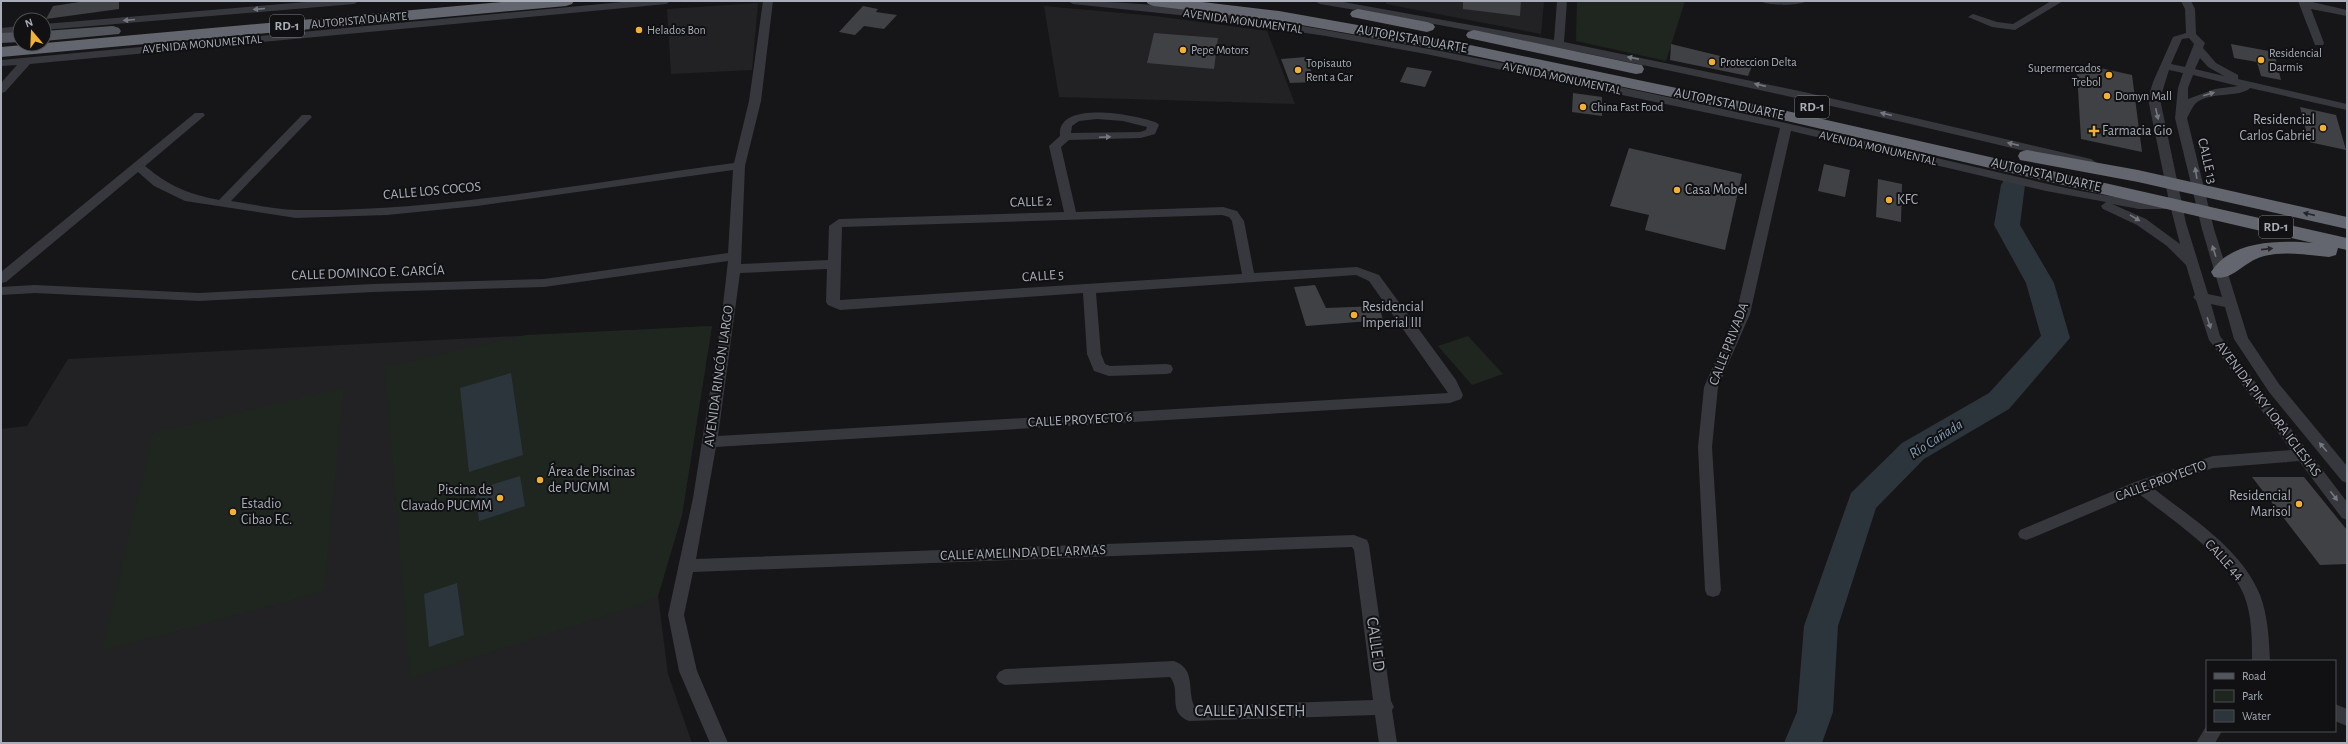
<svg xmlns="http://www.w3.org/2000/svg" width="2348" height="744" font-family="'Alegreya Sans',sans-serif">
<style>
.built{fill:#222225}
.green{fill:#1e261f}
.water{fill:#2c353c}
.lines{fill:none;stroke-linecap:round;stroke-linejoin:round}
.river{fill:#2c353c;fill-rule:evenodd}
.building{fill:#404145}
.minor{fill:#37383d;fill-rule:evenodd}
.primary{fill:#53555c;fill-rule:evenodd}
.motorway{fill:#63666e;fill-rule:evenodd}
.oneway{fill:#757881}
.oneway2{fill:#26262a}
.poi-dot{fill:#f2b134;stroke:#111113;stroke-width:1.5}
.labels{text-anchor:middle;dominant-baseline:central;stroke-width:4;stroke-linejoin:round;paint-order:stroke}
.far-street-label{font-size:12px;fill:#a8adb8;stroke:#111113}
.far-poi-label{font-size:12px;fill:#a8adb8;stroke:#111113;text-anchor:start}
.shield{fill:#111113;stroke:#7b7e86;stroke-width:1}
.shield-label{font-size:13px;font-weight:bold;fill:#a8adb8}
.street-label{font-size:14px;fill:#a8adb8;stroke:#111113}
.poi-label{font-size:14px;fill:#a8adb8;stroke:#111113;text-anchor:start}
.water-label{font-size:15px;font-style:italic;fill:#7f9bb3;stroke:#111113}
.near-street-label{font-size:17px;fill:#a8adb8;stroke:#111113}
</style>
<rect width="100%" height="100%" fill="#161618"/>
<!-- built -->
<path class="built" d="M 1386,1 L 1544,1 L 1541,34 L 1386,4 Z
M 758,3 L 752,70 L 671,74 L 667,9 Z
M 1044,6 L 1155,16 L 1267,31 L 1295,104 L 1059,97 Z
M 712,326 L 682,515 L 658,596 L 668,674 L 692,743 L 1,743 L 1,429 L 27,426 L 68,359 Z"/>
<!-- green -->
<path class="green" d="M 1577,1 L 1685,1 L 1666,61 L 1576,41 Z
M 712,326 L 682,515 L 658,596 L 639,605 L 410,678 L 385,367 L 527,335 Z
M 1468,336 L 1503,374 L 1472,385 L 1438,346 Z
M 344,388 L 324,591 L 102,651 L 153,433 Z"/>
<!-- water -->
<path class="water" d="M 511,373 L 523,455 L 469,472 L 460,388 Z
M 520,476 L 525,506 L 479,521 L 475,490 Z
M 457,583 L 464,635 L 429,647 L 424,594 Z"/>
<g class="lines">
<!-- river -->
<path class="river" d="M 2013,177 L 2022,180 L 2025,185 L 2020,225 L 2054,283 L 2070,338 L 2009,409 L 1924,459 L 1876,508 L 1838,626 L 1833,712 L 1822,743 L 1784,743 L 1797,712 L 1804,626 L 1851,493 L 1902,443 L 1989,393 L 2041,336 L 2026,283 L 1994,225 L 2001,185 L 2004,180 Z"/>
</g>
<!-- building -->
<path class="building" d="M 86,1 L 119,1 L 119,9 L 46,19 L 53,6 Z
M 1463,1 L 1521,1 L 1520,16 L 1463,9 Z
M 863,6 L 878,9 L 876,12 L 897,15 L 884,29 L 864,26 L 855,35 L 839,32 Z
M 1154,33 L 1218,38 L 1214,69 L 1147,63 Z
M 1671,44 L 1753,64 L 1748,76 L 1670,60 Z
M 2231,44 L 2274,52 L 2281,80 L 2261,76 L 2257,62 L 2234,58 Z
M 1306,57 L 1315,82 L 1290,83 L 1281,59 Z
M 2091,66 L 2132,75 L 2142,152 L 2081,139 L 2077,73 Z
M 1407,67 L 1432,71 L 1425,87 L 1400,82 Z
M 1573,93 L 1602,97 L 1602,116 L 1572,112 Z
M 2300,107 L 2336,115 L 2346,150 L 2309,142 Z
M 1629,148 L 1742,174 L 1725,250 L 1645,230 L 1649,215 L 1610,206 Z
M 1824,164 L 1850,170 L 1845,197 L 1818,191 Z
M 1878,179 L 1902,184 L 1901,222 L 1876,217 Z
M 1315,285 L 1326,308 L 1379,306 L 1383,320 L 1306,326 L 1294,287 Z
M 2252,477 L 2304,477 L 2347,530 L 2347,564 L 2320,565 Z"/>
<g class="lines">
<!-- minor -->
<path class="minor" d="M 318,1 L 359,1 L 354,4 L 44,30 L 44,24 Z
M 633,1 L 671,1 L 666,4 L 30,64 L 5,92 L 1,93 L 1,83 L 17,65 L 1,66 L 1,60 Z
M 763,1 L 773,1 L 761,101 L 745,166 L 741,264 L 828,260 L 829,226 L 839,219 L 1064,212 L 1049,146 L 1060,136 C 1056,99 1138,115 1157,123 L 1159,125 L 1155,134 L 1141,138 L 1069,140 L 1061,147 L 1076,212 L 1223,207 L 1237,211 L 1244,221 L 1254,273 L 1357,267 L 1379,275 L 1456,380 L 1463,395 L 1461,399 L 1450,403 L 716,447 L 696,559 L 1354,535 L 1367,540 L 1369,545 L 1391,701 L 1394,707 L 1392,710 L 1397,743 L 1379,743 L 1375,715 L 1189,721 C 1166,712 1182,691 1170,677 L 1005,685 L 999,682 L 996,677 L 999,672 L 1005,669 L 1174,661 C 1196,669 1187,689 1194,706 L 1373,700 L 1354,550 L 1352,547 L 693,572 L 684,615 L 697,671 L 728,743 L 710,743 L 679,671 L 668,615 L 693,498 L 721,322 L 728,261 L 544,287 L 373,292 L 199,301 L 35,293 L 1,295 L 1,287 L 35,285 L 199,293 L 373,284 L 544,279 L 728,253 L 733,170 L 477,206 L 387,215 L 296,218 L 185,201 L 154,186 L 138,172 L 6,282 L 1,283 L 1,272 L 195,113 L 203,113 L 205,115 L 203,117 L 145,166 C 169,186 188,194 219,200 L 302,115 L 310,115 L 312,117 L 310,119 L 231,201 C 253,204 276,210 297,210 C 440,212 592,182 734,163 L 749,101 ZM 1097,119 L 1123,121 L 1147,127 L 1146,130 L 1140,132 L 1071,133 L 1072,126 L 1079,121 ZM 1222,215 L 1229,217 L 1232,221 L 1242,274 L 840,300 L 842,227 ZM 827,269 L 826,302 L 828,305 L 840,310 L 1083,293 L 1087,354 L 1094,371 L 1109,376 L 1166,374 L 1171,373 L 1173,369 L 1171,365 L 1166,364 L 1110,366 L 1105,364 L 1101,354 L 1096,293 L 1356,275 L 1369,281 L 1448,393 L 718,436 L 740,273 Z
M 1068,1 C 1170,1 1275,21 1375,39 C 1536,68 1696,102 1855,139 C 1908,151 1961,164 2014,176 C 2065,188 2117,201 2169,201 L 2148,99 L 2153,82 L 2173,37 L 2186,33 L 2185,9 L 2181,1 L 2191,1 L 2195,9 L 2196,34 L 2205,43 L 2203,48 L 2216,63 L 2238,75 L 2238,79 L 2347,104 L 2347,110 L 2250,88 C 2241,98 2208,91 2195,104 C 2192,108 2189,114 2187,118 L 2214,229 L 2248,338 L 2279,384 L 2347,466 L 2347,483 L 2342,481 L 2269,392 L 2234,339 L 2225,307 L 2211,304 L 2220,336 L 2347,502 L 2347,520 L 2342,518 L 2299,461 L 2213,468 L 2153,488 C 2191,518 2241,548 2260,595 C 2268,616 2269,639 2270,661 L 2252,661 C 2252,639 2252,616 2244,595 C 2229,557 2169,518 2138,493 L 2032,538 L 2026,540 L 2020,538 L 2018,534 L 2020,530 L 2135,482 L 2213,456 L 2291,450 L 2209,340 L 2196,300 L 2193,297 L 2195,295 L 2186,265 L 2167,246 L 2137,225 L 2103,209 L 2101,206 L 2106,202 L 2046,191 L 1791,131 L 1750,314 L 1718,387 L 1712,447 L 1721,590 L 1719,595 L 1713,597 L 1707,595 L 1705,590 L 1698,447 L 1704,387 L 1736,314 L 1780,128 L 1426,54 L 1326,36 L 1198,17 L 1073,4 ZM 2189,38 L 2194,44 L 2185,67 L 2171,64 L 2182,39 ZM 2200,58 L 2208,67 L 2224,76 L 2195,69 ZM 2169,70 L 2183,73 L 2178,88 L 2175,118 L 2202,229 L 2222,297 L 2208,294 L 2186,223 L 2160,99 ZM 2193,75 L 2238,86 L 2215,89 L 2188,99 L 2188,88 ZM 2112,204 L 2139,209 L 2171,209 L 2180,244 L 2146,219 Z
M 1315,1 L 1338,1 L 1554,40 L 1557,1 L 1567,1 L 1564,42 L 1804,92 L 2091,159 L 2097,163 L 2091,167 C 1835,105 1579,47 1320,4 Z
M 1761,1 L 1806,1 C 1801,6 1766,6 1761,1 Z
M 2051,1 L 2063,1 L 2015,30 L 1992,27 L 1968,17 L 1973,14 L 1997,22 L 2013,24 Z
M 2298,1 L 2308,1 L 2347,10 L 2347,16 L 2311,9 L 2324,43 L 2323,45 L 2315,45 Z
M 20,26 L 20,32 L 1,34 L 1,28 Z
M 2335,704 L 2347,709 L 2347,726 L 2335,721 Z
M 2207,725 L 2207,731 L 2222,731 L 2215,743 L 2196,743 Z"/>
<!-- primary -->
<path class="primary" d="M 113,26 L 119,28 L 121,31 L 119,34 L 44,41 L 44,31 Z
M 20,32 L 20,42 L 1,43 L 1,33 Z"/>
<!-- motorway -->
<path class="motorway" d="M 513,1 L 574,1 L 572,4 L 566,6 L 1,57 L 1,47 Z
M 1146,1 L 1194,1 L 1279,11 L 1470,45 L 1787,111 L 2347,238 L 2347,250 L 2338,248 L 2336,255 L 2329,257 C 2307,255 2282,250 2261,257 C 2244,262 2231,282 2214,277 L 2211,272 C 2231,240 2280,240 2313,243 L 1787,121 L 1470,55 L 1279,21 L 1154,6 L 1148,4 Z
M 1358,9 L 1427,22 L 1433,24 L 1435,27 L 1433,30 L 1427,32 L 1352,17 L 1350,14 L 1352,11 Z
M 1474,30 L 1636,64 L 1642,65 L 1644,69 L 1642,73 L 1636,74 L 1468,38 L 1466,35 L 1468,32 Z
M 2027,150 L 2138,170 L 2347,217 L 2347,229 L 2138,182 L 2020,160 L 2018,156 L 2020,152 Z"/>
</g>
<!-- one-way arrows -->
<defs><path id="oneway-solid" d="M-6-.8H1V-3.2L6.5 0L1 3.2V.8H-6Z"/></defs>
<g class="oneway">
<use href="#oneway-solid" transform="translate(259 9) rotate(175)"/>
<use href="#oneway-solid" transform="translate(129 20) rotate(175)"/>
<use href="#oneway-solid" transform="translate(1633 58) rotate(-169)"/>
<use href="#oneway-solid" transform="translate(1760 85) rotate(-167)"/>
<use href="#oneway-solid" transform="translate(2209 94) rotate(-17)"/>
<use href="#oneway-solid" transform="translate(1886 114) rotate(-167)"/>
<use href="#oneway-solid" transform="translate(2157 114) rotate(77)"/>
<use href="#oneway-solid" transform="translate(1105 137) rotate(-2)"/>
<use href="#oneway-solid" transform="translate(2013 144) rotate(-167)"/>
<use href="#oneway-solid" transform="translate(2196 173) rotate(-99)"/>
<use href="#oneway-solid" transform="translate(2135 218) rotate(31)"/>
<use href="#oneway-solid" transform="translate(2214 251) rotate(-108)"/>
<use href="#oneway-solid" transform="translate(2209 323) rotate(72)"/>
<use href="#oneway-solid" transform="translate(2323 447) rotate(-130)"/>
<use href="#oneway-solid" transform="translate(2334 496) rotate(53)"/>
</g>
<g class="oneway2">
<use href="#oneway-solid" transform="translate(2309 214) rotate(-167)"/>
<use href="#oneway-solid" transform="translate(2267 249) rotate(-6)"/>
</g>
<!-- markers -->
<g class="poi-dot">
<circle cx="639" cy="30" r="4"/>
<circle cx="1183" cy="50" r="4"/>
<circle cx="2261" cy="60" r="4"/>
<circle cx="1712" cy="62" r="4"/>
<circle cx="1298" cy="70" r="4"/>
<circle cx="2109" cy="75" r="4"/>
<circle cx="2107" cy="96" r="4"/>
<circle cx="1583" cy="107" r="4"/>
<circle cx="2323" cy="128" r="4"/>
<path d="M2092 125h4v4h4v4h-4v4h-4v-4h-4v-4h4z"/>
<circle cx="1677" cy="190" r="4"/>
<circle cx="1889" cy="200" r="4"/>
<circle cx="1354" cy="315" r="4"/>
<circle cx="540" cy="480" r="4"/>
<circle cx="500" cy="498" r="4"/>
<circle cx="2299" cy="504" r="4"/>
<circle cx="233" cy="512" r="4"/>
</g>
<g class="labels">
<!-- far-street labels -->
<g class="far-street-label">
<text transform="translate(359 20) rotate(-5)">AUTOPISTA DUARTE</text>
<text transform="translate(1243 21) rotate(8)">AVENIDA MONUMENTAL</text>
<text transform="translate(202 44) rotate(-5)">AVENIDA MONUMENTAL</text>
<text transform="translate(1562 78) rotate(12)">AVENIDA MONUMENTAL</text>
<text transform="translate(1878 148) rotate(13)">AVENIDA MONUMENTAL</text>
</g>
<!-- far-poi labels -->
<g class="far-poi-label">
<text x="647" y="30">Helados Bon</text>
<text x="1191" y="50">Pepe Motors</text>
<text x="2269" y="53">Residencial<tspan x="2269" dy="14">Darmis</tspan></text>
<text x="1720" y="62">Proteccion Delta</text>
<text x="1306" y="63">Topisauto<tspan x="1306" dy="14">Rent a Car</tspan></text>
<text x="2101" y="68" text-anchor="end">Supermercados<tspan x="2101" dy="14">Trebol</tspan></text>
<text x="2115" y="96">Domyn Mall</text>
<text x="1591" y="107">China Fast Food</text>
</g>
<!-- shield labels -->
<g class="shield">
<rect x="270" y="15" width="34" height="22" rx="3"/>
<rect x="1795" y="96" width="34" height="22" rx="3"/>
<rect x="2259" y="216" width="34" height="22" rx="3"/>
</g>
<g class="shield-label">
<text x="287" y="26">RD-1</text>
<text x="1812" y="107">RD-1</text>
<text x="2276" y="227">RD-1</text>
</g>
<!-- street labels -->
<g class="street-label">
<text transform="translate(1412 39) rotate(10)">AUTOPISTA DUARTE</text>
<text transform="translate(1729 104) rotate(12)">AUTOPISTA DUARTE</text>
<text transform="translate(2207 161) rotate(77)">CALLE 13</text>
<text transform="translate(2046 175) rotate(13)">AUTOPISTA DUARTE</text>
<text transform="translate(432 191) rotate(-5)">CALLE LOS COCOS</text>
<text transform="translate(1031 202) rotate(-2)">CALLE 2</text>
<text transform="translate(368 273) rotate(-2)">CALLE DOMINGO E. GARCÍA</text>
<text transform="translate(1043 276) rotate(-4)">CALLE 5</text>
<text transform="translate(1729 344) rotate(-69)">CALLE PRIVADA</text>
<text transform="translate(719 376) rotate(-82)">AVENIDA RINCÓN LARGO</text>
<text transform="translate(2268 409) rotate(53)">AVENIDA PIKY LORA IGLESIAS</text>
<text transform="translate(1080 420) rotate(-3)">CALLE PROYECTO 6</text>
<text transform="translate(2161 481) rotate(-20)">CALLE PROYECTO</text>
<text transform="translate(1023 553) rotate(-2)">CALLE AMELINDA DEL ARMAS</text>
<text transform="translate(2224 560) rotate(47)">CALLE 44</text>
</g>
<!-- poi labels -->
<g class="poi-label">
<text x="2315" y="120" text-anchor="end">Residencial<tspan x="2315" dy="16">Carlos Gabriel</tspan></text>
<text x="2102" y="131">Farmacia Gio</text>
<text x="1685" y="190">Casa Mobel</text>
<text x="1897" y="200">KFC</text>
<text x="1362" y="307">Residencial<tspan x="1362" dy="16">Imperial III</tspan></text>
<text x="548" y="472">Área de Piscinas<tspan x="548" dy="16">de PUCMM</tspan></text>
<text x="492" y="490" text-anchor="end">Piscina de<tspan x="492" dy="16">Clavado PUCMM</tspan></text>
<text x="2291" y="496" text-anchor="end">Residencial<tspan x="2291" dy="16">Marisol</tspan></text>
<text x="241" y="504">Estadio<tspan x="241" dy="16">Cibao F.C.</tspan></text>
</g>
<!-- water labels -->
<g class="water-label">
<text transform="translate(1936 439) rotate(-32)">Río Cañada</text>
</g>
<!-- near-street labels -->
<g class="near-street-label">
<text transform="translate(1376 644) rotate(82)">CALLE D</text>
<text x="1250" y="710">CALLE JANISETH</text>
</g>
</g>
<!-- border -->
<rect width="2348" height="744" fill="none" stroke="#a8adb8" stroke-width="4"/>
<!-- legend -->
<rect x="2206" y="660" width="130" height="72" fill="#111113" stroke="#4d4f55"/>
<rect x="2214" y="673" width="20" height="6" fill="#53555c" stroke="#4d4f55"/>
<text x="2242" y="680" font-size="12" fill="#a8adb8">Road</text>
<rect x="2214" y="690" width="20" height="12" fill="#1e261f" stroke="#4d4f55"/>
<text x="2242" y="700" font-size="12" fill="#a8adb8">Park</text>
<rect x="2214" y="710" width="20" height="12" fill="#2c353c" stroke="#4d4f55"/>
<text x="2242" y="720" font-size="12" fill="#a8adb8">Water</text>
<!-- north arrow -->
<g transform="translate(32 32) rotate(341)"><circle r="19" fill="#111113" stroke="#4d4f55"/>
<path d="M0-3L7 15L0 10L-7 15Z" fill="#f2b134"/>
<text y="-6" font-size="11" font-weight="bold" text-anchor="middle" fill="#a8adb8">N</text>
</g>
</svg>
